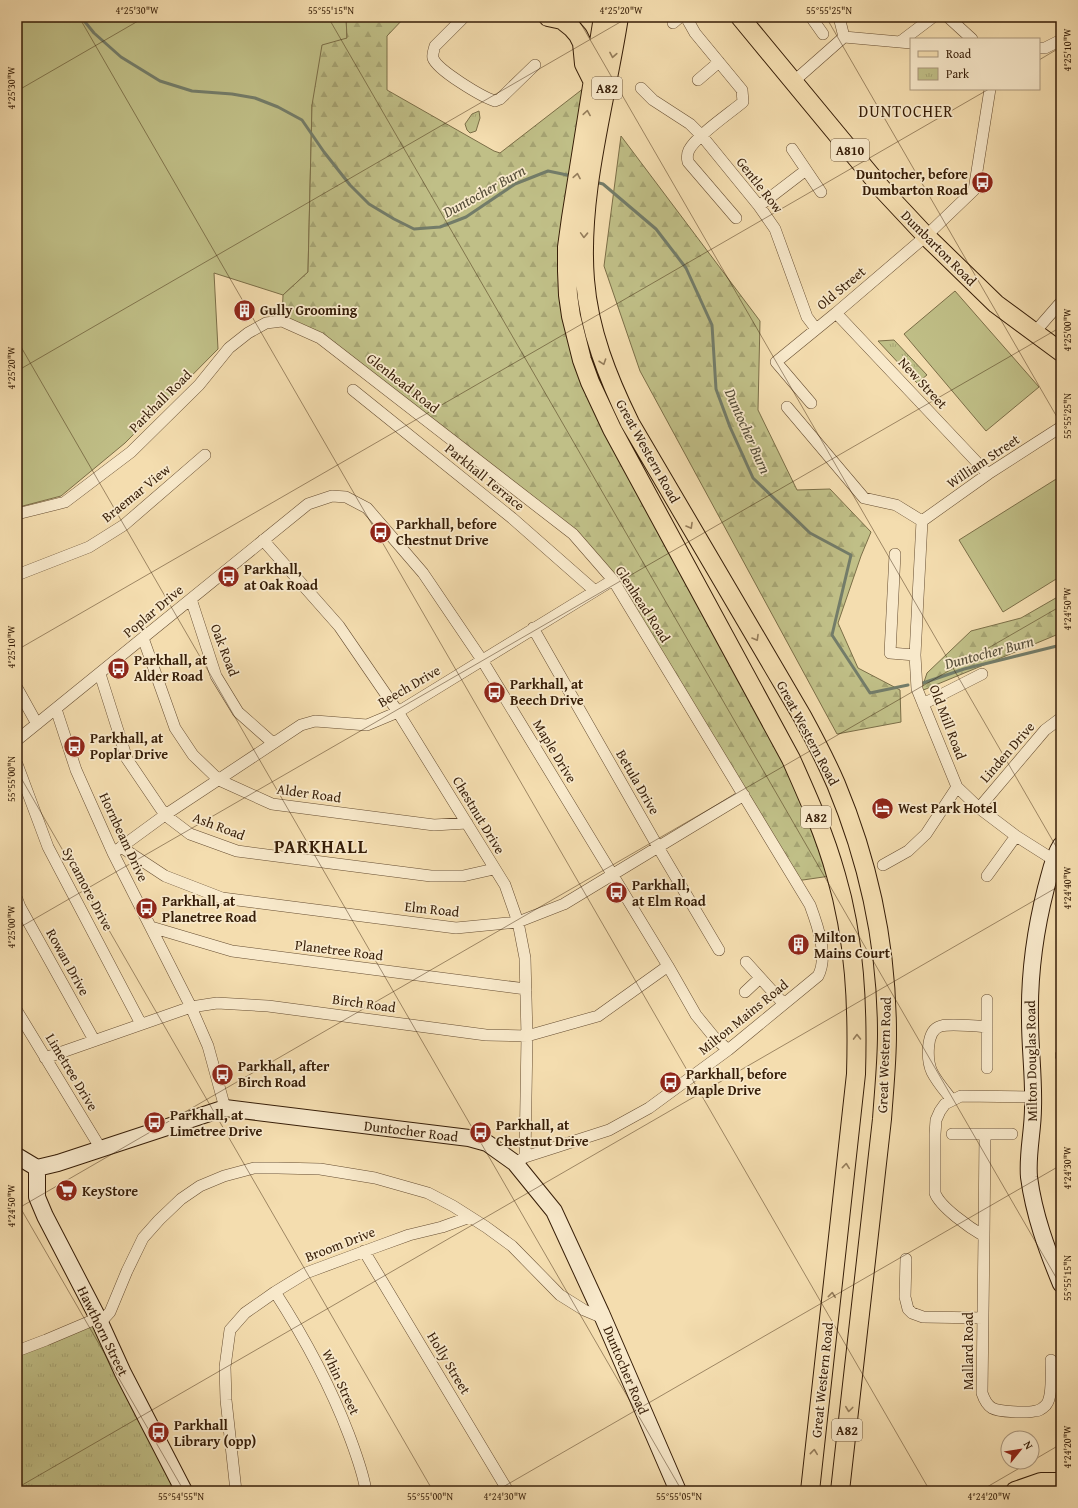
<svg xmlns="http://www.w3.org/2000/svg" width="1078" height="1508" font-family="'Gentium Book Plus',serif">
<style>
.grass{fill:#c0bf87;stroke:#7b6e47}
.forest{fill:url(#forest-firs);stroke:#7b6e47}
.park{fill:url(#park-tufts);stroke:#7b6e47}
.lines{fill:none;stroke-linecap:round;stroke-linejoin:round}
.stream{stroke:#737c69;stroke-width:3}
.street-casing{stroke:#664d31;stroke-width:12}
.secondary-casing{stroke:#361d07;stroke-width:18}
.primary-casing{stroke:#361d07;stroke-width:20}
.street{stroke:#f8e9cb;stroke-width:11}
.secondary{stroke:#f8e9cb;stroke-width:16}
.primary{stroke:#f4ddaf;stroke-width:18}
.oneway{stroke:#957d5b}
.ticks{fill:none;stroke:#361d07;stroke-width:1;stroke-opacity:0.45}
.labels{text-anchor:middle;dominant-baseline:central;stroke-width:3.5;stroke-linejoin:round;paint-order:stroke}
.shield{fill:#f8e9cb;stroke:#705a42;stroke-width:1}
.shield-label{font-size:13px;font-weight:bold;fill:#361d07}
.poi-label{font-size:14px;font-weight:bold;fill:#361d07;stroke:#f8e9cb;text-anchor:start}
.street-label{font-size:14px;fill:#361d07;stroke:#f8e9cb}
.water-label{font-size:15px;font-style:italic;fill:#554d38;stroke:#f8e9cb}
.quarter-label{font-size:16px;letter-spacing:1px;fill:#361d07;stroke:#f8e9cb}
.district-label{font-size:18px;font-weight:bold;letter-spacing:1px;fill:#361d07;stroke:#f8e9cb}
.neatline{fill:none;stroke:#361d07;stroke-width:1.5}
.ticks-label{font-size:10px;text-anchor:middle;fill:#361d07}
</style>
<defs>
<pattern id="forest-firs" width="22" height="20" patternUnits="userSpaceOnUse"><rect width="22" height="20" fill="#c0bf87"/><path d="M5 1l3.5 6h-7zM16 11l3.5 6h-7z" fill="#a6a473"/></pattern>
<pattern id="park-tufts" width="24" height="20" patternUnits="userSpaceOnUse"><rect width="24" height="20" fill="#c0bf87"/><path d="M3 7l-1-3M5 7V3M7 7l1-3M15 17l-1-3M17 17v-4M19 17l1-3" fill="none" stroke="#a6a473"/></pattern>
</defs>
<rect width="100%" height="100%" fill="#f4ddaf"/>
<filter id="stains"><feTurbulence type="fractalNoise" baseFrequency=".005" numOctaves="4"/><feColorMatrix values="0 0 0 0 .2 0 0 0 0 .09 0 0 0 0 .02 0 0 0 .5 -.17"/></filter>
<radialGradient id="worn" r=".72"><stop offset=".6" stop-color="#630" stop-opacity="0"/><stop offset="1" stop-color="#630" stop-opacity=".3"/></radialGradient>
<!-- grass -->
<path class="grass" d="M 17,17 L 346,17 L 347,38 L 312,105 L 308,272 L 283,295 L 214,273 L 218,349 L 125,443 L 61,496 L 19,507 L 17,507 Z
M 955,291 L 1039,387 L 986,431 L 904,334 Z
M 1061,476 L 1061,576 L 1003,612 L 959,540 Z"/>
<!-- forest -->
<path class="forest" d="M 346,17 L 405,17 L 387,36 L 387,90 L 494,151 L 500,153 L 593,81 L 571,218 L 582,360 L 791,759 L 837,875 L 796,881 L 613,580 L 573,534 L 320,338 L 282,321 L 283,295 L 308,272 L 312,105 L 322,45 L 347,38 Z
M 621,136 L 760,321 L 758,410 L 797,490 L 830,489 L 871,532 L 861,556 L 838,623 L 858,668 L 900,690 L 901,722 L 837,734 L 640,371 L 604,266 Z
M 1061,595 L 1061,633 L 921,691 L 927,673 L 971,631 L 1021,618 Z"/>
<!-- park -->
<path class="park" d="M 479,111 L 480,118 L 476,131 L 470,133 L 467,130 L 465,124 L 472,114 Z
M 894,340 L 927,375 L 917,383 L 878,341 Z
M 98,1318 L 184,1491 L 17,1491 L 17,1351 Z"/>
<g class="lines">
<!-- stream -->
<path class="stream" d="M 81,17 L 94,33 L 121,57 L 160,81 L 192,91 L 232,94 L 255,98 L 278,107 L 302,120 L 324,152 L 350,185 L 369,204 L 394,219 L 414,229 L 440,227 L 466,217 L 515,184 L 548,171 L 572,176
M 595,182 L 603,184 L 656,229 L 686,268 L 712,325 L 716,389 L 730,427 L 753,478 L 810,533 L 851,555 L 832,635 L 870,693 L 908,685
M 923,683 L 964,669 L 1061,645"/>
<defs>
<path id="street" d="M 464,17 L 435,46 C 434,50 432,54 433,58 C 437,70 482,97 495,101 L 500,99 L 535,65
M 686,17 L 695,33 L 742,90 L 743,102 C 730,113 696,136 689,150 C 687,154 687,158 688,162 L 736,218
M 811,17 L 823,34
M 839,17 L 844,37
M 948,17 L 972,39
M 673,23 L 680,17
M 900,42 L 933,17
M 1039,48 L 1045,48 L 1061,40
M 698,80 L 719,62
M 793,82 L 844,37 L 911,43
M 641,88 L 653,100 L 690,124 L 702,136 L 759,206 L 775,229 L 807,317 L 816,329
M 792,149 L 821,192
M 759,206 L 806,170
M 836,313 L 988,474
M 1034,333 L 1061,302
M 353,390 L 512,518 L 595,591
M 811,403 L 776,362 L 836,313 L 926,236 L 974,190 L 990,89
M 787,407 L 864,498 L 896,505 L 922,521
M 17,514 L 65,502 L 131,452 L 199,385 L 229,348 L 248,333 L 266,323 L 282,321 L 320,338 L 573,534 L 613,580 L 810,905 C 817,924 829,956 818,976 L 728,1050 L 649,1108 L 609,1130 L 525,1157 L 515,1163
M 922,521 L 915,655 L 917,689 L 957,787 L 979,808 L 1016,836 L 1054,860
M 922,521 L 988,474 L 1061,427
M 263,540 L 339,626 L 398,712 L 505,885 L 518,922 L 525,958 L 527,1036 L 525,1157
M 895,554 L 890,653 L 915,655
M 17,575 L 89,547 L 124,525 L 205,455
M 191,599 L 216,676 L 238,712 L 273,743
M 533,628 L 658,847 L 719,950
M 143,638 L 175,728 L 193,755 L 219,780 L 272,804 L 434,825 L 467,823
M 100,674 L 127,759 L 165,815 L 190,834 L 237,851 L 431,876 L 463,876 L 494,869
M 17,688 L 37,724
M 923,704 L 982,674
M 56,709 L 76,770 L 113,853 L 191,1007 L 208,1046 L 225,1108
M 17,740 L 308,504 L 332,496 L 346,497 L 367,508 L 423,573 L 482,660 L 668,966 L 696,1015 L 714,1037 L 728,1050
M 17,764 L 48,847 L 141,1024
M 979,808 L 1045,730 L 1061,718
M 121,847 L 165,876 L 222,898 L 456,928 L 518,922 L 564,904 L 744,795
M 113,853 L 165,815 L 301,725 L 315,721 L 367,725 L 398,712 L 613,580
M 883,865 L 908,851 L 926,834 L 957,787
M 987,876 L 1016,836
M 17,899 L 20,907 L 94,1040
M 151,927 L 232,951 L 526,989
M 746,962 L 783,1003
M 745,992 L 760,978
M 987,1000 L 987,1068
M 17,1011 L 101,1149
M 1061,1055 L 1061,1056
M 45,1058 L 191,1007 L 217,1003 L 268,1006 L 486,1035 L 527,1036 L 598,1016 L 668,966
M 1033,1097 L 961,1096 L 945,1104 L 940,1111 L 936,1120 L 935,1134 L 935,1193 C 940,1207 970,1228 984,1236 L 982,1393 C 984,1399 987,1405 992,1408 C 999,1412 1027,1413 1035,1411 C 1039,1411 1043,1408 1046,1405 C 1053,1397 1051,1372 1051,1360
M 952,1100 C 945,1091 937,1082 932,1072 C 927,1061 925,1030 941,1026 C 950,1024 976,1026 987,1027
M 952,1134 L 1012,1134
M 984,1236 L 985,1134
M 364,1251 L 508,1491
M 906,1259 L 905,1297 L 908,1309 L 912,1313 L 923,1317 L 983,1318
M 275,1292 C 304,1337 330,1385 349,1435 C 356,1454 363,1472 366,1491
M 100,1323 L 110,1312 L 127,1271 L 143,1238 L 159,1220 L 181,1199 L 200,1186 L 224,1176 L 254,1168 L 278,1168 L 320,1169 L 375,1178 L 428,1193 L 453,1206 L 486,1227 L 512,1246 L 560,1295 L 584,1310 L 603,1318
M 17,1351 L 46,1340 L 98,1318
M 236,1491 L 226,1400 L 225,1367 L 230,1330 L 245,1313 L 275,1292 L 306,1273 L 376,1247 L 409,1235 L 442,1227 L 470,1217"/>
<path id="secondary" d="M 1061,845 C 1053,857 1050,874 1046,888 C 1035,931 1029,975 1030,1020 C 1030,1049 1034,1078 1033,1108 C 1033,1131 1027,1154 1029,1177 C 1034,1215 1047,1250 1061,1284
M 17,1156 L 37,1168 L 58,1163 L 225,1108 L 469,1138 L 487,1143 L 515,1163 L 554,1211 L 601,1313 L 678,1491
M 37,1168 L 37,1197 L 45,1216 L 98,1318 L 123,1373 L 184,1491"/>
<path id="primary" d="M 548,17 L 562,20 L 572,28 L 578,35 L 582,43 L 584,64 L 592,80
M 603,17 L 571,218 L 567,247 L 567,271 L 568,295 L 571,316 L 582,360 L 590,382 L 612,429 L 791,759 C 808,797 825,835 836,875 C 855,939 858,1007 856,1074 L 810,1491
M 619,17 C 606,102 578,194 585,280 C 589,331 608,378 630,423 L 802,716 C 814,738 826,761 836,784 C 869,863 887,948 887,1034 C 887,1062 884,1090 882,1119 L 840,1491
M 740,17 L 883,190 L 926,236 L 996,304 L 1061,352
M 1015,1491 L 1041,1482 L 1061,1482"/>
</defs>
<!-- street casing -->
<use href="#street" class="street-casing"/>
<!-- secondary casing -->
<use href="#secondary" class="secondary-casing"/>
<!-- primary casing -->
<use href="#primary" class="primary-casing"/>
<!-- street -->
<use href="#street" class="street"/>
<!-- secondary -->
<use href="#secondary" class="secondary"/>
<!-- primary -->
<use href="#primary" class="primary"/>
</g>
<!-- one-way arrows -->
<defs><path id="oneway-chevron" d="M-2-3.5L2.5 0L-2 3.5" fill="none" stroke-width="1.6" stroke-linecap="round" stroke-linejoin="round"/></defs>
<g class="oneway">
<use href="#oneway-chevron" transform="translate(613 55) rotate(100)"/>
<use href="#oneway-chevron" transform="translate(587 113) rotate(-81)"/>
<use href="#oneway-chevron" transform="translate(577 176) rotate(-80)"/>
<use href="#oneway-chevron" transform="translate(584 235) rotate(92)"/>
<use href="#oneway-chevron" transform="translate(603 362) rotate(71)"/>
<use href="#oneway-chevron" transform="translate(690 526) rotate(60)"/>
<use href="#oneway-chevron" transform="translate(756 638) rotate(60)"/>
<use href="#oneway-chevron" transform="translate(857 1037) rotate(-91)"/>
<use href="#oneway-chevron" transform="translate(846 1166) rotate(-84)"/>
<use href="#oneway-chevron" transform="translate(832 1295) rotate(-84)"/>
<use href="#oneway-chevron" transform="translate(849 1409) rotate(97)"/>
<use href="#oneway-chevron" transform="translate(814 1452) rotate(-84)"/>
</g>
<!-- ticks -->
<path class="ticks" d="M 79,17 L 930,1491M 328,17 L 1061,1286M 577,17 L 1061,855M 826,17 L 1061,424M 1039,60 L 1061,47M 17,91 L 145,17M 17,340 L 682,1491M 17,371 L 629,17M 17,650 L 989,89M 17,771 L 433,1491M 17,929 L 1061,327M 17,1202 L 184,1491M 17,1209 L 1061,606M 1032,1461 L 1061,1444M 17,1488 L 1061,885M 496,1491 L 1061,1165M 980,1491 L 1030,1462"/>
<!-- icons -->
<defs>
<symbol id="bus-disc" viewBox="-11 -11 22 22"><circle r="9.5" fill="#8f2418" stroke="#f8e9cb"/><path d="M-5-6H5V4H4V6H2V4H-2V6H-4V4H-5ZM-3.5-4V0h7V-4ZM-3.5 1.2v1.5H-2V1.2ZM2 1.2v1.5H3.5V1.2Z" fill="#fff"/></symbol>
<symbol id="building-disc" viewBox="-11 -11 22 22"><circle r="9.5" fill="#8f2418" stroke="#f8e9cb"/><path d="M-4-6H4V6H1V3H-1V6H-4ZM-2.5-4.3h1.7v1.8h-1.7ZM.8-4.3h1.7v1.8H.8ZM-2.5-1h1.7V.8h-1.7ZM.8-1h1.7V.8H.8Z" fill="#fff"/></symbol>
<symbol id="hotel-disc" viewBox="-11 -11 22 22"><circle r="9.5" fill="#8f2418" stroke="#f8e9cb"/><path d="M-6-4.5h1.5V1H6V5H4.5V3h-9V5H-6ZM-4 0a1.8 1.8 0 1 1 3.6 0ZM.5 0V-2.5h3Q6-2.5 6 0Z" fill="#fff"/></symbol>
<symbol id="supermarket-disc" viewBox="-11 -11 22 22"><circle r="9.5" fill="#8f2418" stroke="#f8e9cb"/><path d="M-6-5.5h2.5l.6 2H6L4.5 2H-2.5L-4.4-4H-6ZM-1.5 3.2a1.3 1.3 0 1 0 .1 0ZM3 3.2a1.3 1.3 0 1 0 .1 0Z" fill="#fff"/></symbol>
</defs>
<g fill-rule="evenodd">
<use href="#bus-disc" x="970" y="170" width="25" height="25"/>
<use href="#building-disc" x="232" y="298" width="25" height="25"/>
<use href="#bus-disc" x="368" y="520" width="25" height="25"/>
<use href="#bus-disc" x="216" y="564" width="25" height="25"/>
<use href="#bus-disc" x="106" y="656" width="25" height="25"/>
<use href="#bus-disc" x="482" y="680" width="25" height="25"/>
<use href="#bus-disc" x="62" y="734" width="25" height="25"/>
<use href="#hotel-disc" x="870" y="796" width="25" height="25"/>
<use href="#bus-disc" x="604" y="880" width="25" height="25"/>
<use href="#bus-disc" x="134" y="896" width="25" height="25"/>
<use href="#building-disc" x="786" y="932" width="25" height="25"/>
<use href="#bus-disc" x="210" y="1062" width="25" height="25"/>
<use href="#bus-disc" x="658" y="1070" width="25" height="25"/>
<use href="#bus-disc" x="142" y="1110" width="25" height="25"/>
<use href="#bus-disc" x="468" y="1120" width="25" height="25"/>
<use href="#supermarket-disc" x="54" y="1178" width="25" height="25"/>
<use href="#bus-disc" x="146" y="1420" width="25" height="25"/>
</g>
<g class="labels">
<!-- shield labels -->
<g class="shield">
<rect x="592" y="77" width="30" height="22" rx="3"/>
<rect x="831" y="139" width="38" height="22" rx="3"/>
<rect x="801" y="806" width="30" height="22" rx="3"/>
<rect x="832" y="1419" width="30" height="22" rx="3"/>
</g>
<g class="shield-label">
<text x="607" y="88">A82</text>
<text x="850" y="150">A810</text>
<text x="816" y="817">A82</text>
<text x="847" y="1430">A82</text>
</g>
<!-- poi labels -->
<g class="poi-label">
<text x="968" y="174" text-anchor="end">Duntocher, before<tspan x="968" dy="16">Dumbarton Road</tspan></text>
<text x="260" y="310">Gully Grooming</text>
<text x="396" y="524">Parkhall, before<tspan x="396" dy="16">Chestnut Drive</tspan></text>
<text x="244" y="569">Parkhall,<tspan x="244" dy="16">at Oak Road</tspan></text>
<text x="134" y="660">Parkhall, at<tspan x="134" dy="16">Alder Road</tspan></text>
<text x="510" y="684">Parkhall, at<tspan x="510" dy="16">Beech Drive</tspan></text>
<text x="90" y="738">Parkhall, at<tspan x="90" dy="16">Poplar Drive</tspan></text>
<text x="898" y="808">West Park Hotel</text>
<text x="632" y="885">Parkhall,<tspan x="632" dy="16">at Elm Road</tspan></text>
<text x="162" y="901">Parkhall, at<tspan x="162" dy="16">Planetree Road</tspan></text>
<text x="814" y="937">Milton<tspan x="814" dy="16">Mains Court</tspan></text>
<text x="238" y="1066">Parkhall, after<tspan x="238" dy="16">Birch Road</tspan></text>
<text x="686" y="1074">Parkhall, before<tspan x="686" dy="16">Maple Drive</tspan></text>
<text x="170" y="1115">Parkhall, at<tspan x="170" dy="16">Limetree Drive</tspan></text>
<text x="496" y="1125">Parkhall, at<tspan x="496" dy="16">Chestnut Drive</tspan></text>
<text x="82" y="1191">KeyStore</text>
<text x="174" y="1425">Parkhall<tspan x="174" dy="16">Library (opp)</tspan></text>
</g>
<!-- street labels -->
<g class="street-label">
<text transform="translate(760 185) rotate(52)">Gentle Row</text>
<text transform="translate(939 248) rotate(45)">Dumbarton Road</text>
<text transform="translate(841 288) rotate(-40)">Old Street</text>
<text transform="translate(403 383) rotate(38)">Glenhead Road</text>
<text transform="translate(923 383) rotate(47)">New Street</text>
<text transform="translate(160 401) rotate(-45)">Parkhall Road</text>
<text transform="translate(648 451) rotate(61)">Great Western Road</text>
<text transform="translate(983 461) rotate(-34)">William Street</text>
<text transform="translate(485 477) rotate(39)">Parkhall Terrace</text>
<text transform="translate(136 493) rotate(-39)">Braemar View</text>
<text transform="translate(643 604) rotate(57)">Glenhead Road</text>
<text transform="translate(153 611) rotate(-40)">Poplar Drive</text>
<text transform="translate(225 650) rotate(69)">Oak Road</text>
<text transform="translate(409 686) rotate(-30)">Beech Drive</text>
<text transform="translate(948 722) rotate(69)">Old Mill Road</text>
<text transform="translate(808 733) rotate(62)">Great Western Road</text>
<text transform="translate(555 751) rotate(59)">Maple Drive</text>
<text transform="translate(1007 752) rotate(-49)">Linden Drive</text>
<text transform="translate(638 782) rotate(60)">Betula Drive</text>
<text transform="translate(309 793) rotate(8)">Alder Road</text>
<text transform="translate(479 815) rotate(59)">Chestnut Drive</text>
<text transform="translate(219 826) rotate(21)">Ash Road</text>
<text transform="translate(124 837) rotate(65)">Hornbeam Drive</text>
<text transform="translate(88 889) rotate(62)">Sycamore Drive</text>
<text transform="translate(432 909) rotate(6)">Elm Road</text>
<text transform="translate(339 950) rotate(7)">Planetree Road</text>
<text transform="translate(68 962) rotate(61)">Rowan Drive</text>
<text transform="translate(364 1003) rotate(8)">Birch Road</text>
<text transform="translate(743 1017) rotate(-39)">Milton Mains Road</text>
<text transform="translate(884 1055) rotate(-88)">Great Western Road</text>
<text transform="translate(1031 1061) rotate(-91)">Milton Douglas Road</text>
<text transform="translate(72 1072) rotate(59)">Limetree Drive</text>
<text transform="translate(411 1131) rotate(7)">Duntocher Road</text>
<text transform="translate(340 1244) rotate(-21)">Broom Drive</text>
<text transform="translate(103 1331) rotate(64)">Hawthorn Street</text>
<text transform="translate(968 1351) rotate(-90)">Mallard Road</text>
<text transform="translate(449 1363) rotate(59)">Holly Street</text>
<text transform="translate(626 1370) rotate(67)">Duntocher Road</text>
<text transform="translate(822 1380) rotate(-84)">Great Western Road</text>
<text transform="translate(341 1382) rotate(65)">Whin Street</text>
</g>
<!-- water labels -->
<g class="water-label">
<text transform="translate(484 191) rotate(-29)">Duntocher Burn</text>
<text transform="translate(748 431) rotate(66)">Duntocher Burn</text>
<text transform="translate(989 652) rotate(-15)">Duntocher Burn</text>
</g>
<!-- quarter labels -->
<g class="quarter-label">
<text x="906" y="111">DUNTOCHER</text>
</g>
<!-- district labels -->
<g class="district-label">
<text x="321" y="846">PARKHALL</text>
</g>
</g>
<!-- margin -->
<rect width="1078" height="1508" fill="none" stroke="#f4ddaf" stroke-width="44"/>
<!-- legend -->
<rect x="910" y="38" width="130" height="52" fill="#f8e9cb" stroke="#aa977d"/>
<rect x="918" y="51" width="20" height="6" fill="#f4ddaf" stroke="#aa977d"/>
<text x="946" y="58" font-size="12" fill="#361d07">Road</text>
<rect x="918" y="68" width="20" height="12" fill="url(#park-tufts)" stroke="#aa977d"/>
<text x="946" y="78" font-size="12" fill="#361d07">Park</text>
<!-- north arrow -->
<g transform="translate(1020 1450) rotate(60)"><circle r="19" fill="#f8e9cb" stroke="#aa977d"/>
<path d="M0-3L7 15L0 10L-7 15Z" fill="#8f2418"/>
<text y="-6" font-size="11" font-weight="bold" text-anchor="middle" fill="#361d07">N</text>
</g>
<rect x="22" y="22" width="1034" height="1464" class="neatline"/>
<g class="ticks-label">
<text x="137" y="14">4°25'30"W</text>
<text x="331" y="14">55°55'15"N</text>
<text x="621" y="14">4°25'20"W</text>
<text x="829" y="14">55°55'25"N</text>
<text transform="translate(1067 50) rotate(-90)" y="4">4°25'10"W</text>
<text transform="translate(11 88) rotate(-90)" y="4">4°25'30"W</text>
<text transform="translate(1067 330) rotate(-90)" y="4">4°25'00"W</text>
<text transform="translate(11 368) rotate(-90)" y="4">4°25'20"W</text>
<text transform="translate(1067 416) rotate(-90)" y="4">55°55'25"N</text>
<text transform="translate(1067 609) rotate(-90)" y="4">4°24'50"W</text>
<text transform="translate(11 647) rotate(-90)" y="4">4°25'10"W</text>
<text transform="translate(11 779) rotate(-90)" y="4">55°55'00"N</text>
<text transform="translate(1067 888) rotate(-90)" y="4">4°24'40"W</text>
<text transform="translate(11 927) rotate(-90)" y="4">4°25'00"W</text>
<text transform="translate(1067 1168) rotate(-90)" y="4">4°24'30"W</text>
<text transform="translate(11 1206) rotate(-90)" y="4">4°24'50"W</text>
<text transform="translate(1067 1278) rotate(-90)" y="4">55°55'15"N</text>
<text transform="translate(1067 1447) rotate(-90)" y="4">4°24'20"W</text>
<text x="181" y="1500">55°54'55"N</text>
<text x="430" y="1500">55°55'00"N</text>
<text x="505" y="1500">4°24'30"W</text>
<text x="679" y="1500">55°55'05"N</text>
<text x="989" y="1500">4°24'20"W</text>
</g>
<rect width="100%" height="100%" filter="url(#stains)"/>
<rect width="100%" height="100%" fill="url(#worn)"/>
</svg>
